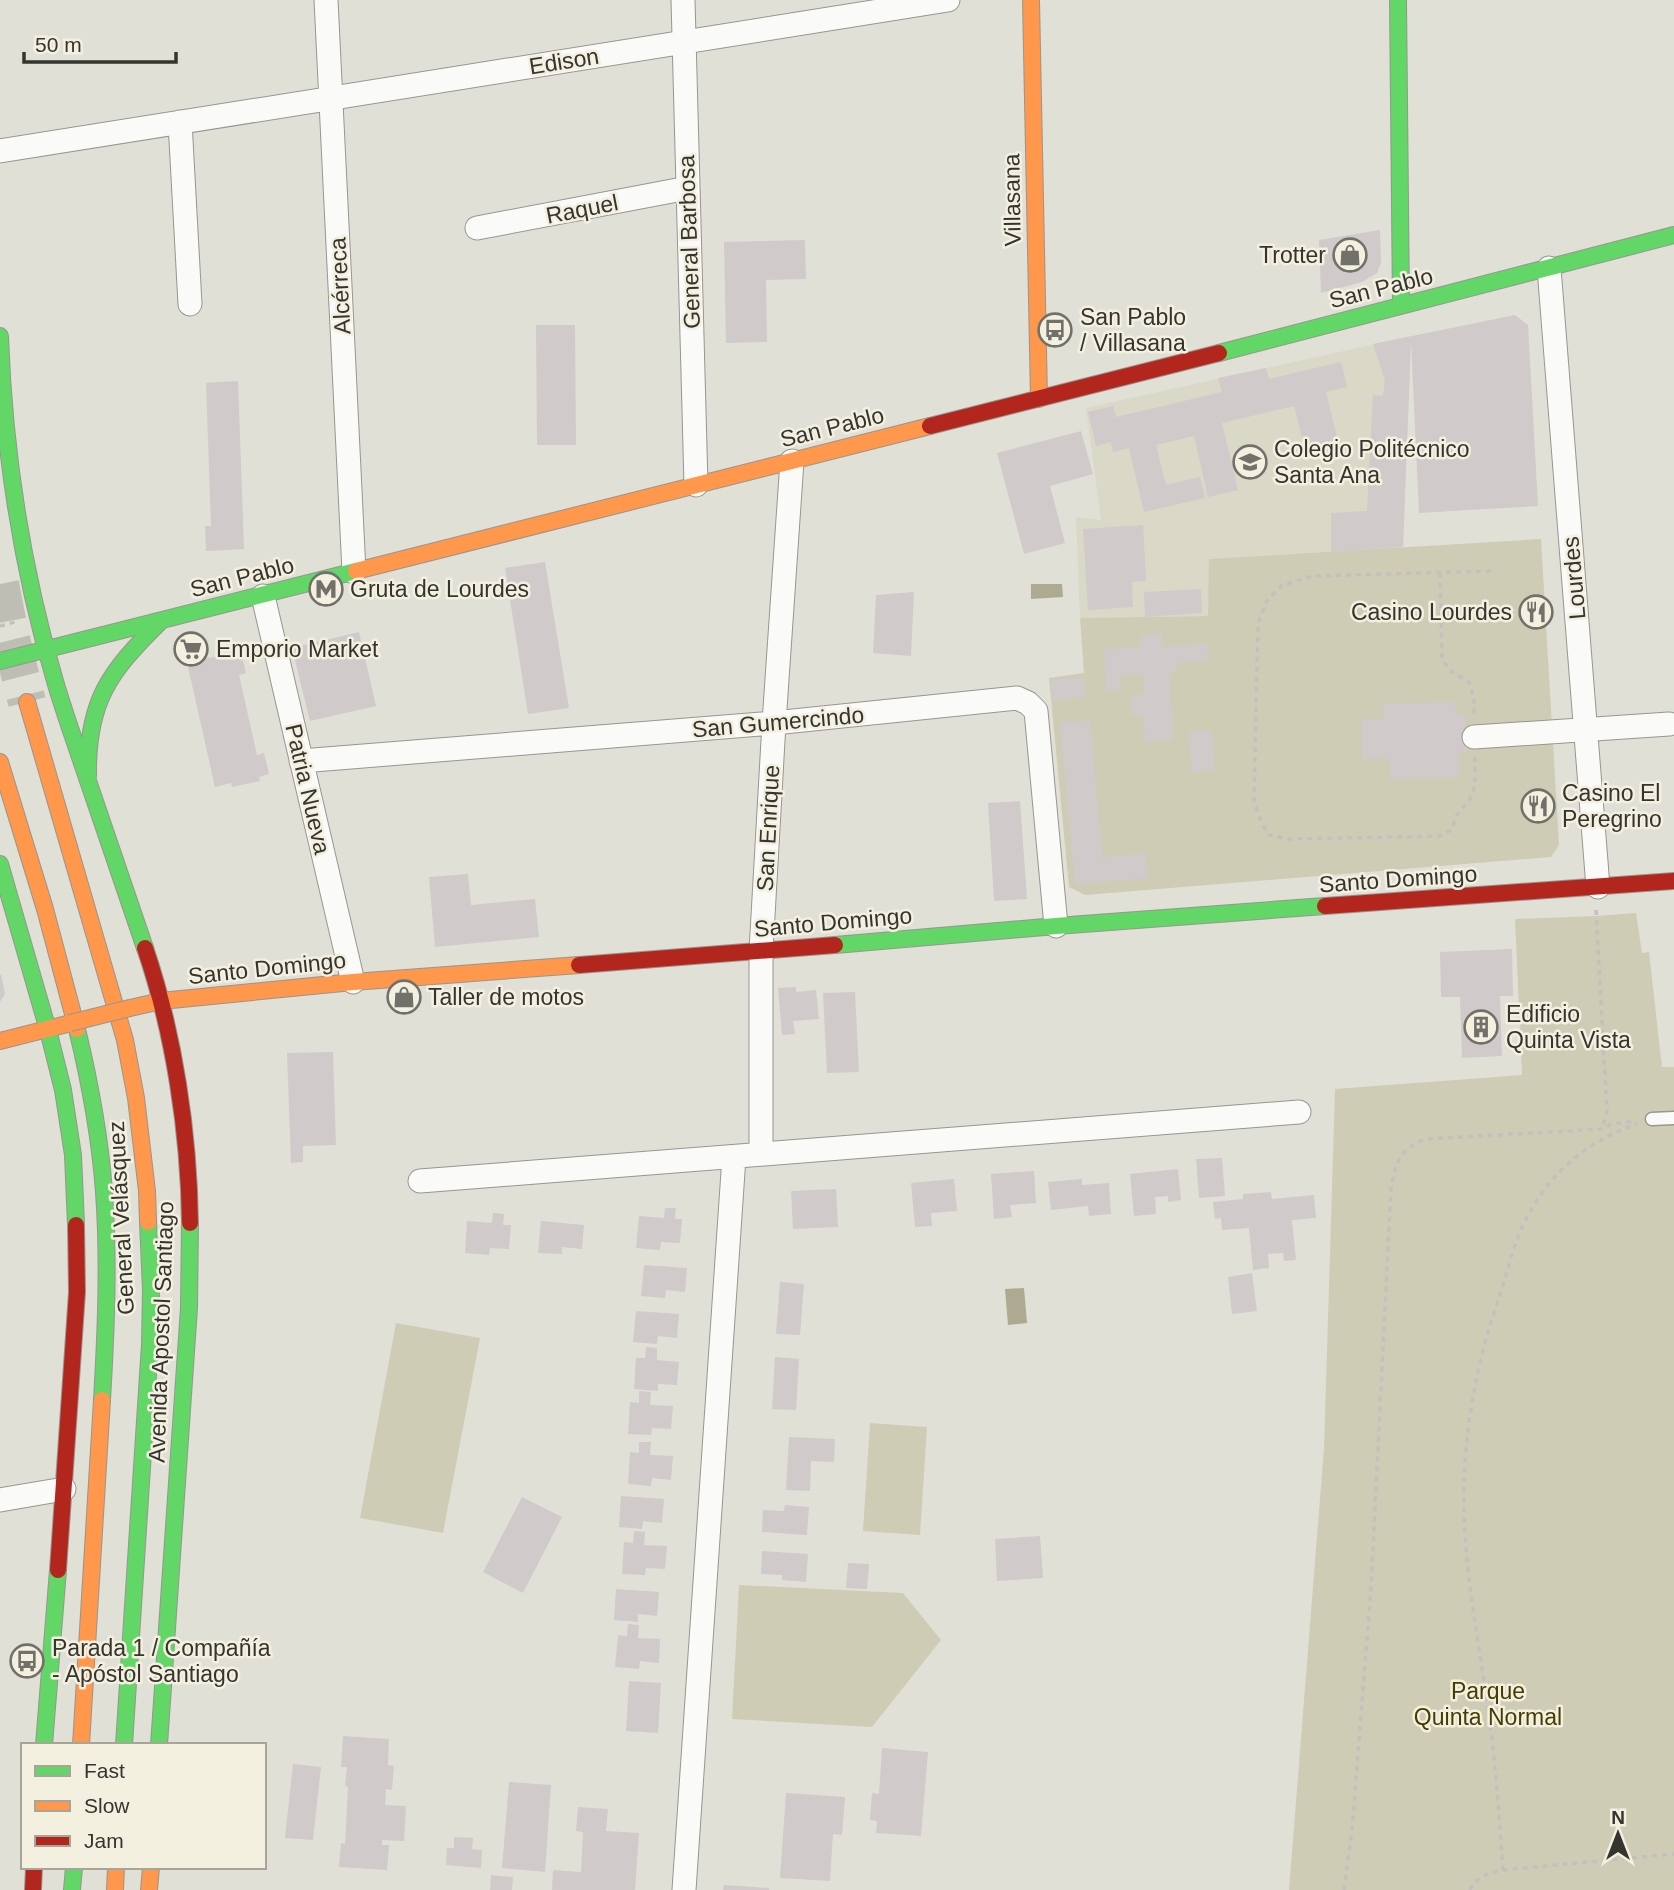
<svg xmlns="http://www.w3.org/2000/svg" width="1674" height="1890" font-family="Helvetica,sans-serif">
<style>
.built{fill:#dad8c7}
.green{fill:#cfccb6}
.water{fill:#adaa91}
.building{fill:#d0caca}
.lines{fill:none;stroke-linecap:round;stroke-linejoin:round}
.highway-tunnel{stroke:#bfbeb5;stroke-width:38;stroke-dasharray:38 19;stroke-linecap:butt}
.lane-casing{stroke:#97968f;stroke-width:15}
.street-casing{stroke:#97968f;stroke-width:25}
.fast-casing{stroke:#97968f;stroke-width:18}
.slow-casing{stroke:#97968f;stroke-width:18}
.jam-casing{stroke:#97968f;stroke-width:18}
.path{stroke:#c1c1be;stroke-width:3.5;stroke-dasharray:5 5;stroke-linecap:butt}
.lane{stroke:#fafaf9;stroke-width:12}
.street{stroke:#fafaf9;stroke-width:23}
.fast{stroke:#63d668;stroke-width:16}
.slow{stroke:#ff974d;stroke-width:16}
.jam{stroke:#b3261e;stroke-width:16}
.slow-bridge-casing{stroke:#97968f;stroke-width:18;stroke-linecap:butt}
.slow-bridge{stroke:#ff974d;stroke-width:16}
.labels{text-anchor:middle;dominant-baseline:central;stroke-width:5;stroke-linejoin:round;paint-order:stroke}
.street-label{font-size:23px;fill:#35342e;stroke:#f3f0e0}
.poi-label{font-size:23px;fill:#35342e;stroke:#f3f0e0;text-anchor:start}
.park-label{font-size:23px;fill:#463e00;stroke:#f3f0e0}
</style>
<rect width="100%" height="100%" fill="#e1e0d7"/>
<!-- built -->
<path class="built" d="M 1411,336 L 1403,547 L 1210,559 L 1208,616 L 1080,618 L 1076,517 L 1101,520 L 1086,408 Z"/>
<!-- green -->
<path class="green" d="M 1541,539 L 1559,845 L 1551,857 L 1085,895 L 1069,887 L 1049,678 L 1084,673 L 1080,618 L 1208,616 L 1209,559 Z
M 1636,913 L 1642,953 L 1649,952 L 1662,1067 L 1674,1067 L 1674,1890 L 1289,1890 L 1324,1448 L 1335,1089 L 1522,1075 L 1515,919 L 1596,916 Z
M 396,1323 L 480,1338 L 443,1533 L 360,1518 Z
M 870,1423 L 927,1427 L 920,1535 L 863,1531 Z
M 739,1585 L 903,1593 L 941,1640 L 872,1727 L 732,1719 Z"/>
<!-- water -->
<path class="water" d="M 1031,584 L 1062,584 L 1063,597 L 1031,599 Z
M 1024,1288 L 1027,1323 L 1008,1325 L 1005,1289 Z"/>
<!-- building -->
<path class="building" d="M 1380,230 L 1381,262 L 1377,273 L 1362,282 L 1321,293 L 1319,240 Z
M 805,240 L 806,279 L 766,280 L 767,342 L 726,343 L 724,242 Z
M 1515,315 L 1528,325 L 1538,506 L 1419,513 L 1411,341 L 1403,547 L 1331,552 L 1331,513 L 1367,511 L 1373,395 L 1383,396 L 1385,380 L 1373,344 Z
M 536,325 L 575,325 L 576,445 L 537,445 Z
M 1341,362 L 1347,387 L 1326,392 L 1339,446 L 1306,453 L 1294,406 L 1222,423 L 1238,490 L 1208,497 L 1194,436 L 1156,445 L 1166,485 L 1200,477 L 1205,498 L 1144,512 L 1129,448 L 1113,452 L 1111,442 L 1096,446 L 1088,412 L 1113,406 L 1116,417 L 1222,392 L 1218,378 L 1266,368 L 1269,379 Z
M 238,381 L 244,549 L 206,551 L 205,526 L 211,526 L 206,383 Z
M 1081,431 L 1093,474 L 1050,486 L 1065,543 L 1024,554 L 997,453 Z
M 1143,525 L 1146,581 L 1132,582 L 1133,607 L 1088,610 L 1083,529 Z
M 545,562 L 569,708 L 528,714 L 505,568 Z
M 1201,589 L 1202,613 L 1145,617 L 1144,592 Z
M 914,592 L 911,656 L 873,653 L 876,595 Z
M 359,632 L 376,706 L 310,721 L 292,648 Z
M 1161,633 L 1162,647 L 1207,644 L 1208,661 L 1177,663 L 1177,672 L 1169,673 L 1173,740 L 1145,742 L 1143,715 L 1132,715 L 1131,695 L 1144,694 L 1143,674 L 1120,675 L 1121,690 L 1106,691 L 1104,649 L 1141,647 L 1140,635 Z
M 232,653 L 233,658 L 242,656 L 246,673 L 239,675 L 257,755 L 264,753 L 269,774 L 259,777 L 260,781 L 232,787 L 231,783 L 215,787 L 188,667 L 199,665 L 199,660 Z
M 1084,678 L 1085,698 L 1052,701 L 1051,680 Z
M 1455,702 L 1455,714 L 1465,713 L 1467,752 L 1459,752 L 1459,777 L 1390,779 L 1390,758 L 1362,759 L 1361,719 L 1384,719 L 1383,704 Z
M 1090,720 L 1102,857 L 1146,853 L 1148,878 L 1075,884 L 1060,723 Z
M 1211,730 L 1215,770 L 1192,772 L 1188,732 Z
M 1020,801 L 1027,899 L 994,901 L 988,803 Z
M 468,874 L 471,905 L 535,899 L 539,937 L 435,947 L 429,877 Z
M 1512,949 L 1513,996 L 1500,996 L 1502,1056 L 1462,1058 L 1460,997 L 1441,997 L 1440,952 Z
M 1,974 L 5,994 L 0,1002 L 0,975 Z
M 796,987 L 796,992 L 816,990 L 819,1019 L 793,1021 L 795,1034 L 782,1035 L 778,988 Z
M 855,992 L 859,1072 L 827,1073 L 823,993 Z
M 333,1052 L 336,1145 L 303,1146 L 303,1162 L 291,1163 L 287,1053 Z
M 1222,1158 L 1225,1196 L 1199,1198 L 1196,1159 Z
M 1178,1169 L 1181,1200 L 1168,1202 L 1168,1196 L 1155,1197 L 1156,1214 L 1134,1216 L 1130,1174 Z
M 1034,1171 L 1036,1203 L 1010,1205 L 1012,1217 L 994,1219 L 991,1174 Z
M 954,1179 L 957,1211 L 931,1213 L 932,1226 L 915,1227 L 911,1183 Z
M 1082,1179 L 1082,1185 L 1109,1183 L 1111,1214 L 1089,1216 L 1088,1206 L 1051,1210 L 1048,1182 Z
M 836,1189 L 838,1227 L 793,1229 L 791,1191 Z
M 1271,1192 L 1272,1199 L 1314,1195 L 1316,1218 L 1292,1220 L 1296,1260 L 1284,1261 L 1283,1253 L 1268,1254 L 1269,1268 L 1253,1270 L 1249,1228 L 1222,1230 L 1221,1218 L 1215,1219 L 1213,1202 L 1243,1199 L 1243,1194 Z
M 665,1208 L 676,1208 L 675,1219 L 682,1219 L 680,1243 L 661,1242 L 660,1250 L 636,1248 L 639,1216 L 664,1218 Z
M 493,1213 L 504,1214 L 503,1225 L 511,1225 L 509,1249 L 490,1248 L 489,1255 L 465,1253 L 467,1221 L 492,1223 Z
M 541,1221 L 584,1225 L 582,1249 L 562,1247 L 562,1254 L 538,1253 Z
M 644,1265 L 687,1268 L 685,1292 L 666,1290 L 665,1298 L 641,1296 Z
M 1252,1273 L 1257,1311 L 1232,1314 L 1228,1277 Z
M 780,1282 L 804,1284 L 800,1335 L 776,1334 Z
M 636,1311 L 679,1314 L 677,1338 L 658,1336 L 657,1344 L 633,1342 Z
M 646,1347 L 657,1348 L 657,1360 L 679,1362 L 677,1385 L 658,1384 L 658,1391 L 634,1389 L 636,1358 L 645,1358 Z
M 775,1357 L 799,1359 L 796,1410 L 772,1409 Z
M 639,1391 L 651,1392 L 650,1405 L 673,1406 L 671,1429 L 652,1428 L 651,1435 L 628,1434 L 630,1402 L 639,1403 Z
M 789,1437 L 835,1439 L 834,1462 L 811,1461 L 810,1491 L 786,1490 Z
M 639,1442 L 651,1442 L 650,1455 L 673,1456 L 671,1480 L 652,1478 L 651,1486 L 628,1484 L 630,1452 L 639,1453 Z
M 621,1496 L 664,1499 L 662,1523 L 643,1521 L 642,1529 L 619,1527 Z
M 522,1497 L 562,1517 L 523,1593 L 483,1572 Z
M 785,1505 L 809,1507 L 807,1535 L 762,1532 L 763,1510 L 784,1511 Z
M 634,1531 L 645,1532 L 644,1545 L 667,1546 L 665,1569 L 646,1568 L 645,1575 L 622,1574 L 624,1542 L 633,1543 Z
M 1040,1536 L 1043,1578 L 997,1581 L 995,1539 Z
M 762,1551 L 808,1554 L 806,1582 L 782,1580 L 782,1575 L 761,1574 Z
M 848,1563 L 869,1564 L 867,1589 L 846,1588 Z
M 616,1589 L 659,1592 L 657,1616 L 638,1614 L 638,1622 L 614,1620 Z
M 628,1624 L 639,1625 L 638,1638 L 660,1639 L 659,1663 L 640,1661 L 639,1669 L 615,1667 L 618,1635 L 627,1636 Z
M 629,1681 L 661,1683 L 658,1733 L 626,1731 Z
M 343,1736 L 389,1739 L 388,1765 L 394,1766 L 392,1790 L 386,1789 L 385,1805 L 406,1806 L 404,1841 L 382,1840 L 382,1845 L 389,1845 L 387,1870 L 339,1867 L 341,1843 L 345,1844 L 348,1787 L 345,1786 L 347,1767 L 341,1767 Z
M 882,1748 L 928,1752 L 921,1836 L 876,1833 L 877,1821 L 870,1820 L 872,1793 L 879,1794 Z
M 293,1764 L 321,1767 L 313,1840 L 285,1838 Z
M 509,1782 L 551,1785 L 545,1872 L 502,1868 Z
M 786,1793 L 845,1797 L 842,1835 L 833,1834 L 830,1881 L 780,1878 Z
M 578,1807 L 608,1809 L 606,1831 L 639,1833 L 635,1890 L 552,1890 L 553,1870 L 581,1872 L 583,1832 L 576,1831 Z
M 454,1837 L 473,1838 L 472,1849 L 482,1850 L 481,1868 L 446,1865 L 447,1848 L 454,1848 Z
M 491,1875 L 513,1877 L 512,1890 L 490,1890 Z
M 724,1885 L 769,1888 L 769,1890 L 723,1890 Z"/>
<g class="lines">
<!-- highway-tunnel -->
<path class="highway-tunnel" d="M 0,584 L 10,635 L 27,702"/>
<defs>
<path id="lane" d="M 1652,1119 L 1674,1118"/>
<path id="street" d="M 326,0 L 354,572
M 683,0 L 696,485
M 180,122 L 190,304
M 0,151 L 948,0
M 477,228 L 688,188
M 1549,268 L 1598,887
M 263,596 L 353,982
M 1474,737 L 1669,724
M 301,761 L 774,723 L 1017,698 L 1028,703 L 1036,711 L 1056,926
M 761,1154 L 761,951 L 774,723 L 792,461
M 420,1181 L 1299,1112
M 0,1500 L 64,1489
M 684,1890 L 734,1157"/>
<path id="fast" d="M 1398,0 L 1401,306
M 0,336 C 4,453 22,569 55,681 C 64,712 75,742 85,772 C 105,830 125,889 145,948
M 1219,353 L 1674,235
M 0,661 L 356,571
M 88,776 C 87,701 109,672 161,621
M 0,864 L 48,1030 L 63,1090 L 73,1155 L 76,1225
M 835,945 L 1056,926 L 1325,906
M 77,1029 C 90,1083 100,1137 104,1192 C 109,1261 106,1331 102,1400
M 44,1745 L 58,1570
M 124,1745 L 150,1344 L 151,1290 L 148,1222
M 159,1745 L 189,1308 L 190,1223
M 72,1890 L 74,1867"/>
<path id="slow" d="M 1031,0 L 1039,399
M 356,571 L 930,426
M 27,702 L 125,1040 L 136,1098 L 147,1191 L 148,1222
M 0,762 L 45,909 L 77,1029
M 130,1008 L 161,1001 L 353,982 L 579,965
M 0,1041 L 67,1024
M 81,1745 L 102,1400
M 115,1890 L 116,1867
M 149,1890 L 151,1867"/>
<path id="jam" d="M 930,426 L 1219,353
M 1325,906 L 1674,881
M 145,948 C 174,1033 189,1133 190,1223
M 579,965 L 835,945
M 58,1570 L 77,1292 L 76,1225
M 33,1890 L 34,1867"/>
</defs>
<!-- lane casing -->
<use href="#lane" class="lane-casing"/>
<!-- street casing -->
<use href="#street" class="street-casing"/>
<!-- fast casing -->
<use href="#fast" class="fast-casing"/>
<!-- slow casing -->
<use href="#slow" class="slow-casing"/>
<!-- jam casing -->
<use href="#jam" class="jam-casing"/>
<!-- path -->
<path class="path" d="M 1440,573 L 1442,660 L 1452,672 L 1469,682 L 1474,698 L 1474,718
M 0,626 L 15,622
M 1475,757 L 1475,786 L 1470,799 L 1457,815 L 1451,830 L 1440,836 L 1289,839 L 1269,835 L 1261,822 L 1254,800 L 1258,624 L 1266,602 L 1281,586 L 1312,576 L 1496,571
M 1596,910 L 1607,1112 L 1602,1129
M 1503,1870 C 1499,1813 1495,1757 1487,1701 C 1476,1627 1462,1555 1464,1480 C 1466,1429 1475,1377 1489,1328 C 1493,1315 1498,1301 1502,1288 C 1509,1266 1514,1243 1524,1223 C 1549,1173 1585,1142 1637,1124
M 1344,1890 L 1352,1830 L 1371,1588 L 1391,1188 C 1396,1162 1399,1149 1426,1139 L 1602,1129 L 1611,1124 L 1636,1121
M 1470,1890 C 1476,1876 1489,1873 1503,1870 L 1674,1854"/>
<!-- lane -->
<use href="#lane" class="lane"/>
<!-- street -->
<use href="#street" class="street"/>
<!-- fast -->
<use href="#fast" class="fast"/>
<!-- slow -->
<use href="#slow" class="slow"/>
<!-- jam -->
<use href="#jam" class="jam"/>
<defs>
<path id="slow-bridge" d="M 70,1023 L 130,1008"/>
</defs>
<!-- slow-bridge casing -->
<use href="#slow-bridge" class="slow-bridge-casing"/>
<!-- slow-bridge -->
<use href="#slow-bridge" class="slow-bridge"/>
</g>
<!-- icons -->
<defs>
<symbol id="shop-ring" viewBox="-11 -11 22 22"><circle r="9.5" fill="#f3f0e0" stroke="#717069" stroke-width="1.5"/><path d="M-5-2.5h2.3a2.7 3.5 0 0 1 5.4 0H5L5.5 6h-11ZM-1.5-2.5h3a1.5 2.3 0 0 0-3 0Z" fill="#717069"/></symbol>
<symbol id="bus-ring" viewBox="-11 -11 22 22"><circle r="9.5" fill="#f3f0e0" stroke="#717069" stroke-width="1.5"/><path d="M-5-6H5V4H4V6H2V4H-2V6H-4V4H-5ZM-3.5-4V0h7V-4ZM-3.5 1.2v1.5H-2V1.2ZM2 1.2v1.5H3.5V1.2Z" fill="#717069"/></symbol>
<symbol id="school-ring" viewBox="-11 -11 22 22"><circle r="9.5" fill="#f3f0e0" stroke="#717069" stroke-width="1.5"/><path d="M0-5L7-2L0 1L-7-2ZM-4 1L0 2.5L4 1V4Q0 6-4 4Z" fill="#717069"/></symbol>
<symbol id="metro-ring" viewBox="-11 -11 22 22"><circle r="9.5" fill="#f3f0e0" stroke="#717069" stroke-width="1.5"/><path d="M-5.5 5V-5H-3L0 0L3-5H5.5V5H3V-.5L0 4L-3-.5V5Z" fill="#717069"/></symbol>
<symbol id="restaurant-ring" viewBox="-11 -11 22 22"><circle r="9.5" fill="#f3f0e0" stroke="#717069" stroke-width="1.5"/><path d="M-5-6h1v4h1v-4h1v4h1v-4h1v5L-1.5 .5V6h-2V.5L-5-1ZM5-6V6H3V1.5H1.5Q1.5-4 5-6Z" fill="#717069"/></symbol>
<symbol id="supermarket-ring" viewBox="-11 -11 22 22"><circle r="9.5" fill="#f3f0e0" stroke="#717069" stroke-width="1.5"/><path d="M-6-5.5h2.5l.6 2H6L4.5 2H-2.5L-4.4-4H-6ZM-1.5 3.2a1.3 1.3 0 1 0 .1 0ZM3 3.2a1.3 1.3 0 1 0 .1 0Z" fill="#717069"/></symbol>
<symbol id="building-ring" viewBox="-11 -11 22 22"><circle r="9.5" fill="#f3f0e0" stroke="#717069" stroke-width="1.5"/><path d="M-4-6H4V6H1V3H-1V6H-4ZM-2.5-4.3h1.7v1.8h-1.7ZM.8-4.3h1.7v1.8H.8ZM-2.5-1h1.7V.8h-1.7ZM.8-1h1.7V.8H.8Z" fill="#717069"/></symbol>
</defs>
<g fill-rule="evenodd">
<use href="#shop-ring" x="1331" y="236" width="38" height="38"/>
<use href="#bus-ring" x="1036" y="311" width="38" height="38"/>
<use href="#school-ring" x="1231" y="443" width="38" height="38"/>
<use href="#metro-ring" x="307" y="570" width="38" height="38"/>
<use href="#restaurant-ring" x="1517" y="593" width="38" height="38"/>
<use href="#supermarket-ring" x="172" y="630" width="38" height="38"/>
<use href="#restaurant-ring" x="1519" y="787" width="38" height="38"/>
<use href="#shop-ring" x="385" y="978" width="38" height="38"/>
<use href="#building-ring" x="1462" y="1008" width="38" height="38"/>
<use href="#bus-ring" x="8" y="1642" width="38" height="38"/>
</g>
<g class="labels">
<!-- street labels -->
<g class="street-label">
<text transform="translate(564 61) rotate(-9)">Edison</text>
<text transform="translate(1012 200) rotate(-91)">Villasana</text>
<text transform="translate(582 209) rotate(-11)">Raquel</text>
<text transform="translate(689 242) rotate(-92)">General Barbosa</text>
<text transform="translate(340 286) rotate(-93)">Alcérreca</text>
<text transform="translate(1381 288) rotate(-14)">San Pablo</text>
<text transform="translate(832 427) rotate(-14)">San Pablo</text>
<text transform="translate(242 577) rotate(-14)">San Pablo</text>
<text transform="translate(1574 578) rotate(-95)">Lourdes</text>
<text transform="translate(778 722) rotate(-5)">San Gumercindo</text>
<text transform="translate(308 789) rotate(77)">Patria Nueva</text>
<text transform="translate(768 828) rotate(-87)">San Enrique</text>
<text transform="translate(1398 879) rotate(-4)">Santo Domingo</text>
<text transform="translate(833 922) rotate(-5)">Santo Domingo</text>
<text transform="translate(267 968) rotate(-6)">Santo Domingo</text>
<text transform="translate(121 1218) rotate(-93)">General Velásquez</text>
<text transform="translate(161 1332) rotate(-88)">Avenida Apostol Santiago</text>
</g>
<!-- poi labels -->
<g class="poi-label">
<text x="1326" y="255" text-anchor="end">Trotter</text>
<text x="1080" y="317">San Pablo<tspan x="1080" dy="26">/ Villasana</tspan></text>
<text x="1274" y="449">Colegio Politécnico<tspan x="1274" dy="26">Santa Ana</tspan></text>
<text x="350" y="589">Gruta de Lourdes</text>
<text x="1512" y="612" text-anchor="end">Casino Lourdes</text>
<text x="216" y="649">Emporio Market</text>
<text x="1562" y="793">Casino El<tspan x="1562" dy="26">Peregrino</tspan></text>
<text x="428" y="997">Taller de motos</text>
<text x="1506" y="1014">Edificio<tspan x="1506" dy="26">Quinta Vista</tspan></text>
<text x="52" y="1648">Parada 1 / Compañía<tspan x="52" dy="26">- Apóstol Santiago</tspan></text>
</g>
<!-- park labels -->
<g class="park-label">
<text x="1488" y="1691">Parque<tspan x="1488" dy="26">Quinta Normal</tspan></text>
</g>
</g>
<!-- legend -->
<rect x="21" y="1743" width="245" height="126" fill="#f3f0e0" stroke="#a7a599" stroke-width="2"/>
<rect x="35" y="1766" width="35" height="10" fill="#63d668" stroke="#a7a599" stroke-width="2"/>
<text x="84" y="1778" font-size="21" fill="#35342e">Fast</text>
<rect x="35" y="1801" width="35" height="10" fill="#ff974d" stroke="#a7a599" stroke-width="2"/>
<text x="84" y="1813" font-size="21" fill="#35342e">Slow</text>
<rect x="35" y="1836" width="35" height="10" fill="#b3261e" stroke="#a7a599" stroke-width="2"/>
<text x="84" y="1848" font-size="21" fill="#35342e">Jam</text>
<!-- north arrow -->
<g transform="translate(1618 1834)" stroke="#f3f0e0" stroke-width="5" paint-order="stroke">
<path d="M0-5L12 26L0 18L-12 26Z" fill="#35342e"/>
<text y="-10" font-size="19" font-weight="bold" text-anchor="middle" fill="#35342e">N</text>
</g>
<!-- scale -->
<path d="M24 52v10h152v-10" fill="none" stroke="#35342e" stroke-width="3.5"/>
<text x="35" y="52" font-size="21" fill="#35342e" stroke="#f3f0e0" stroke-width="5" paint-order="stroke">50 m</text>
</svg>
